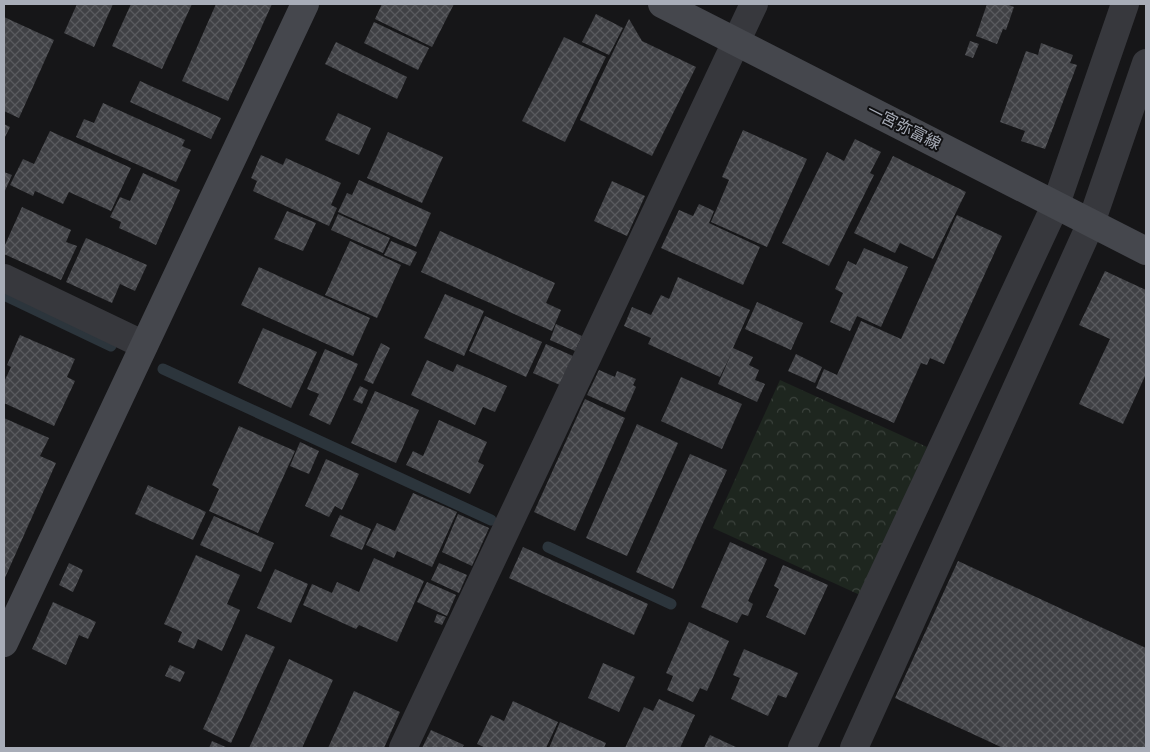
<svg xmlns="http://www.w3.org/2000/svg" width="1150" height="752" font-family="'Fira Sans','Noto Sans JP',sans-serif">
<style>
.forest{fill:url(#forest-crowns)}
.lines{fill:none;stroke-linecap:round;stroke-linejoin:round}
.stream{stroke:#2c353c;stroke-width:11}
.building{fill:url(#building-cross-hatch)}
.street{stroke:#37383d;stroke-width:28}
.secondary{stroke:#45474d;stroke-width:28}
.labels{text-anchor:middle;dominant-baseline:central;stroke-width:4;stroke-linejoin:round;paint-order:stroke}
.street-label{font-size:16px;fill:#a8adb8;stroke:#111113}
</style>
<defs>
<pattern id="forest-crowns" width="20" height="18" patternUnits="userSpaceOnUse" patternTransform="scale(1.25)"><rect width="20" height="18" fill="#1e261f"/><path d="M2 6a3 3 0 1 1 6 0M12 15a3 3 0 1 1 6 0" fill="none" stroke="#3c433d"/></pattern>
<pattern id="building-cross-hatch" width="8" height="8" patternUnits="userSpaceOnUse" patternTransform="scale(1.25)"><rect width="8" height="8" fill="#404145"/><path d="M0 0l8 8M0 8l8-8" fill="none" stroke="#595a5e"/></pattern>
</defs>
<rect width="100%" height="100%" fill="#161618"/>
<!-- forest -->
<path class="forest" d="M 780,380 L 927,447 L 860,595 L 713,528 Z"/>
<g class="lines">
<!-- stream -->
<path class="stream" d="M 4,295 L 111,346
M 163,369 L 491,520
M 548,547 L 671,604"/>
</g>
<!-- building -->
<path class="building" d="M 77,4 L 113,4 L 94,47 L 64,33 Z
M 131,4 L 192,4 L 162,69 L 112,46 Z
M 216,4 L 272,4 L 228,101 L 182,81 Z
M 382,4 L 454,4 L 432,47 L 375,19 Z
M 987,4 L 1006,4 L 1014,7 L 1006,30 L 1003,29 L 997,44 L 976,36 Z
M 596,14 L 623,28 L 609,55 L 582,42 Z
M 4,17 L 54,40 L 19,118 L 4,111 Z
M 629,19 L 642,41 L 696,67 L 652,156 L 580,120 Z
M 374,22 L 429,48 L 418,70 L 364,43 Z
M 564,37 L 606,57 L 565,142 L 522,121 Z
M 970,41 L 979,44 L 973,58 L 965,55 Z
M 336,42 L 407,77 L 397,99 L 325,64 Z
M 1041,43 L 1073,55 L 1070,63 L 1077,65 L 1045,149 L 1021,141 L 1025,131 L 1000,122 L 1026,51 L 1038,55 Z
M 140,81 L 221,118 L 211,139 L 130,102 Z
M 103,103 L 185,140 L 182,146 L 191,150 L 176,182 L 76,137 L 84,119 L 94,123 Z
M 338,113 L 371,128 L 359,155 L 325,140 Z
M 4,124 L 10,127 L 4,139 Z
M 743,130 L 807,159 L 767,247 L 711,222 L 729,180 L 722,177 Z
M 50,131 L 131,168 L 111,211 L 69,192 L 63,204 L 35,191 L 33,196 L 10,185 L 23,159 L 34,164 Z
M 388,132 L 443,157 L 422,203 L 367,178 Z
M 855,139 L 881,152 L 870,173 L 874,175 L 829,266 L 782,243 L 827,152 L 844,161 Z
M 261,155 L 283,165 L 286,158 L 341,183 L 331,205 L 337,208 L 329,226 L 253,191 L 257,181 L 251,178 Z
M 893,156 L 966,192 L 933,259 L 900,243 L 895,253 L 854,233 Z
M 4,172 L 12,175 L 4,193 Z
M 143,173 L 180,190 L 156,245 L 119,228 L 121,222 L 110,217 L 120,197 L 130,201 Z
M 359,180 L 431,213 L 416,247 L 338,212 L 347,193 L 352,195 Z
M 612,181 L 645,196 L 627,236 L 594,221 Z
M 699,204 L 714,211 L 709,223 L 760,247 L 743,285 L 661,248 L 679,210 L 693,216 Z
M 22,207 L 71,230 L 66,242 L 77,246 L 61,280 L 4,254 L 4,247 Z
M 287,211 L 316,223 L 303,251 L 274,239 Z
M 338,214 L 390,238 L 383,253 L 331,230 Z
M 957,215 L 1002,236 L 944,364 L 930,358 L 927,365 L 921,363 L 894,423 L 816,388 L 824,369 L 837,375 L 861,321 L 901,339 Z
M 440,231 L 555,283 L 546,303 L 561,310 L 552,331 L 421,272 Z
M 86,238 L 147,265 L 135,291 L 120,284 L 112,303 L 66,282 Z
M 350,241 L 401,265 L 377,318 L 325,295 Z
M 391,241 L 417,252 L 410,266 L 384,255 Z
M 864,248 L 908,267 L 881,327 L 857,316 L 850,331 L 830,322 L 843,293 L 835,289 L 848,261 L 856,265 Z
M 259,267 L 370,318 L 353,356 L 241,305 Z
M 1105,271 L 1146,290 L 1146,374 L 1123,424 L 1079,404 L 1110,339 L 1079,325 Z
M 678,277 L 750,310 L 733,348 L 753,357 L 749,365 L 759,370 L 755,380 L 765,384 L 757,402 L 718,384 L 732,352 L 720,377 L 648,344 L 651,338 L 624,326 L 632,307 L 651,315 L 661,295 L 669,299 Z
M 445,294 L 484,311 L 464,356 L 424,338 Z
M 757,302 L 803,323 L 791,350 L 745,329 Z
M 485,316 L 542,342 L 526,377 L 469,351 Z
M 556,324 L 582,336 L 575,351 L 550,340 Z
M 263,328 L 317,352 L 291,408 L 238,383 Z
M 20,335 L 75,359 L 67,377 L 75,381 L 54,426 L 4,403 L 4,382 L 11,367 L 7,365 Z
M 381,343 L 390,348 L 373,384 L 364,380 Z
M 546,344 L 573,356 L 560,385 L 533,373 Z
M 325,349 L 358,364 L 330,425 L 309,415 L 319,394 L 307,389 Z
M 796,354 L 822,367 L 815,383 L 788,371 Z
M 427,360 L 453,372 L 457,364 L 507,386 L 495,412 L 483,407 L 475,425 L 411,395 Z
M 599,370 L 615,377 L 617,371 L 636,379 L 633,385 L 636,387 L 625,412 L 587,395 Z
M 681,377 L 742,404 L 722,449 L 661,421 Z
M 360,386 L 368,390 L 362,404 L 353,400 Z
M 375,391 L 419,410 L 396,463 L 351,443 Z
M 585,399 L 625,418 L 575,531 L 534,512 Z
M 4,418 L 49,438 L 40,456 L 56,463 L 4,580 Z
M 439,420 L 487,442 L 478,462 L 484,465 L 470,494 L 406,465 L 413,451 L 423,456 Z
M 637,424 L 678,443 L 627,556 L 586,538 Z
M 239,426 L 295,451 L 258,533 L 209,511 L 219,489 L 212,485 Z
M 300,442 L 319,451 L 309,474 L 290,466 Z
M 690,454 L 727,470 L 673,589 L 636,572 Z
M 326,459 L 359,474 L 342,510 L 335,506 L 329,517 L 305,506 Z
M 148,485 L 206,512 L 193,540 L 135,514 Z
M 413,493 L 457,512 L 432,567 L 397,551 L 394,558 L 366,545 L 377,523 L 395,531 Z
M 458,514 L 489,528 L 472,566 L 442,552 Z
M 340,515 L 371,529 L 362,550 L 330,536 Z
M 214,516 L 274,543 L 261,572 L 200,545 Z
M 730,542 L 767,559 L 748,601 L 753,604 L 748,616 L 742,614 L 737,623 L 701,607 Z
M 523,547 L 648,604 L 634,635 L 509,578 Z
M 196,555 L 240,575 L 227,604 L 240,610 L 222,651 L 198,639 L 194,649 L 178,642 L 182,632 L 164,624 Z
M 374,558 L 424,581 L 397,642 L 359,625 L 356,629 L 303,605 L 312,584 L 332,593 L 337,582 L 359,592 Z
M 958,561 L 1146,648 L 1146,748 L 1003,748 L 895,698 Z
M 69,563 L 83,570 L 73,592 L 59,585 Z
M 439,563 L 467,575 L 459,593 L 431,580 Z
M 783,565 L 828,585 L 805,635 L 766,617 L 779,589 L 774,586 Z
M 275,569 L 308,584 L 291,623 L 257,608 Z
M 427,582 L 456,595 L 447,616 L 417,602 Z
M 53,602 L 96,622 L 88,639 L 79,635 L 66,665 L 32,649 Z
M 437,614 L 446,617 L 442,625 L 434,622 Z
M 689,622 L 729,641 L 707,691 L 700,688 L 693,702 L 667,690 L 673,676 L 666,673 Z
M 246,634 L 275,647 L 231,743 L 203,729 Z
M 744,649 L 798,673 L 786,698 L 778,695 L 768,716 L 731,699 L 740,678 L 733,675 Z
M 289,659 L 333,680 L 302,748 L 249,748 Z
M 603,663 L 635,677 L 619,712 L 588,698 Z
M 170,665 L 185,672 L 180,682 L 165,676 Z
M 354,691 L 400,712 L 384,748 L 328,748 Z
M 659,699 L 695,715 L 680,748 L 625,748 L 644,707 L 653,711 Z
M 513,701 L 558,722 L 546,748 L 486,748 L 477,744 L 491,715 L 504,721 Z
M 560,722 L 606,743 L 604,748 L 549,748 Z
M 431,730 L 464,745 L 462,748 L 422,748 Z
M 710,735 L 738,748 L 704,748 Z
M 212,741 L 228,748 L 209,748 Z"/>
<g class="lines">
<!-- street -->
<path class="street" d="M 4,278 L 144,345
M 403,748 L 754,4
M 802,748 L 1056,204 L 1125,4
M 854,748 L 1091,223 L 1146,63"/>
<!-- secondary -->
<path class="secondary" d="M 662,4 L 1146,251
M 4,643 L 305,4"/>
</g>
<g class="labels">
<!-- street labels -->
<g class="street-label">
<text transform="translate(904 127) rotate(27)">一宮弥富線</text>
</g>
</g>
<!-- border -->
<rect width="1150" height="752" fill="none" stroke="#a8adb8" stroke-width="10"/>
</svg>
